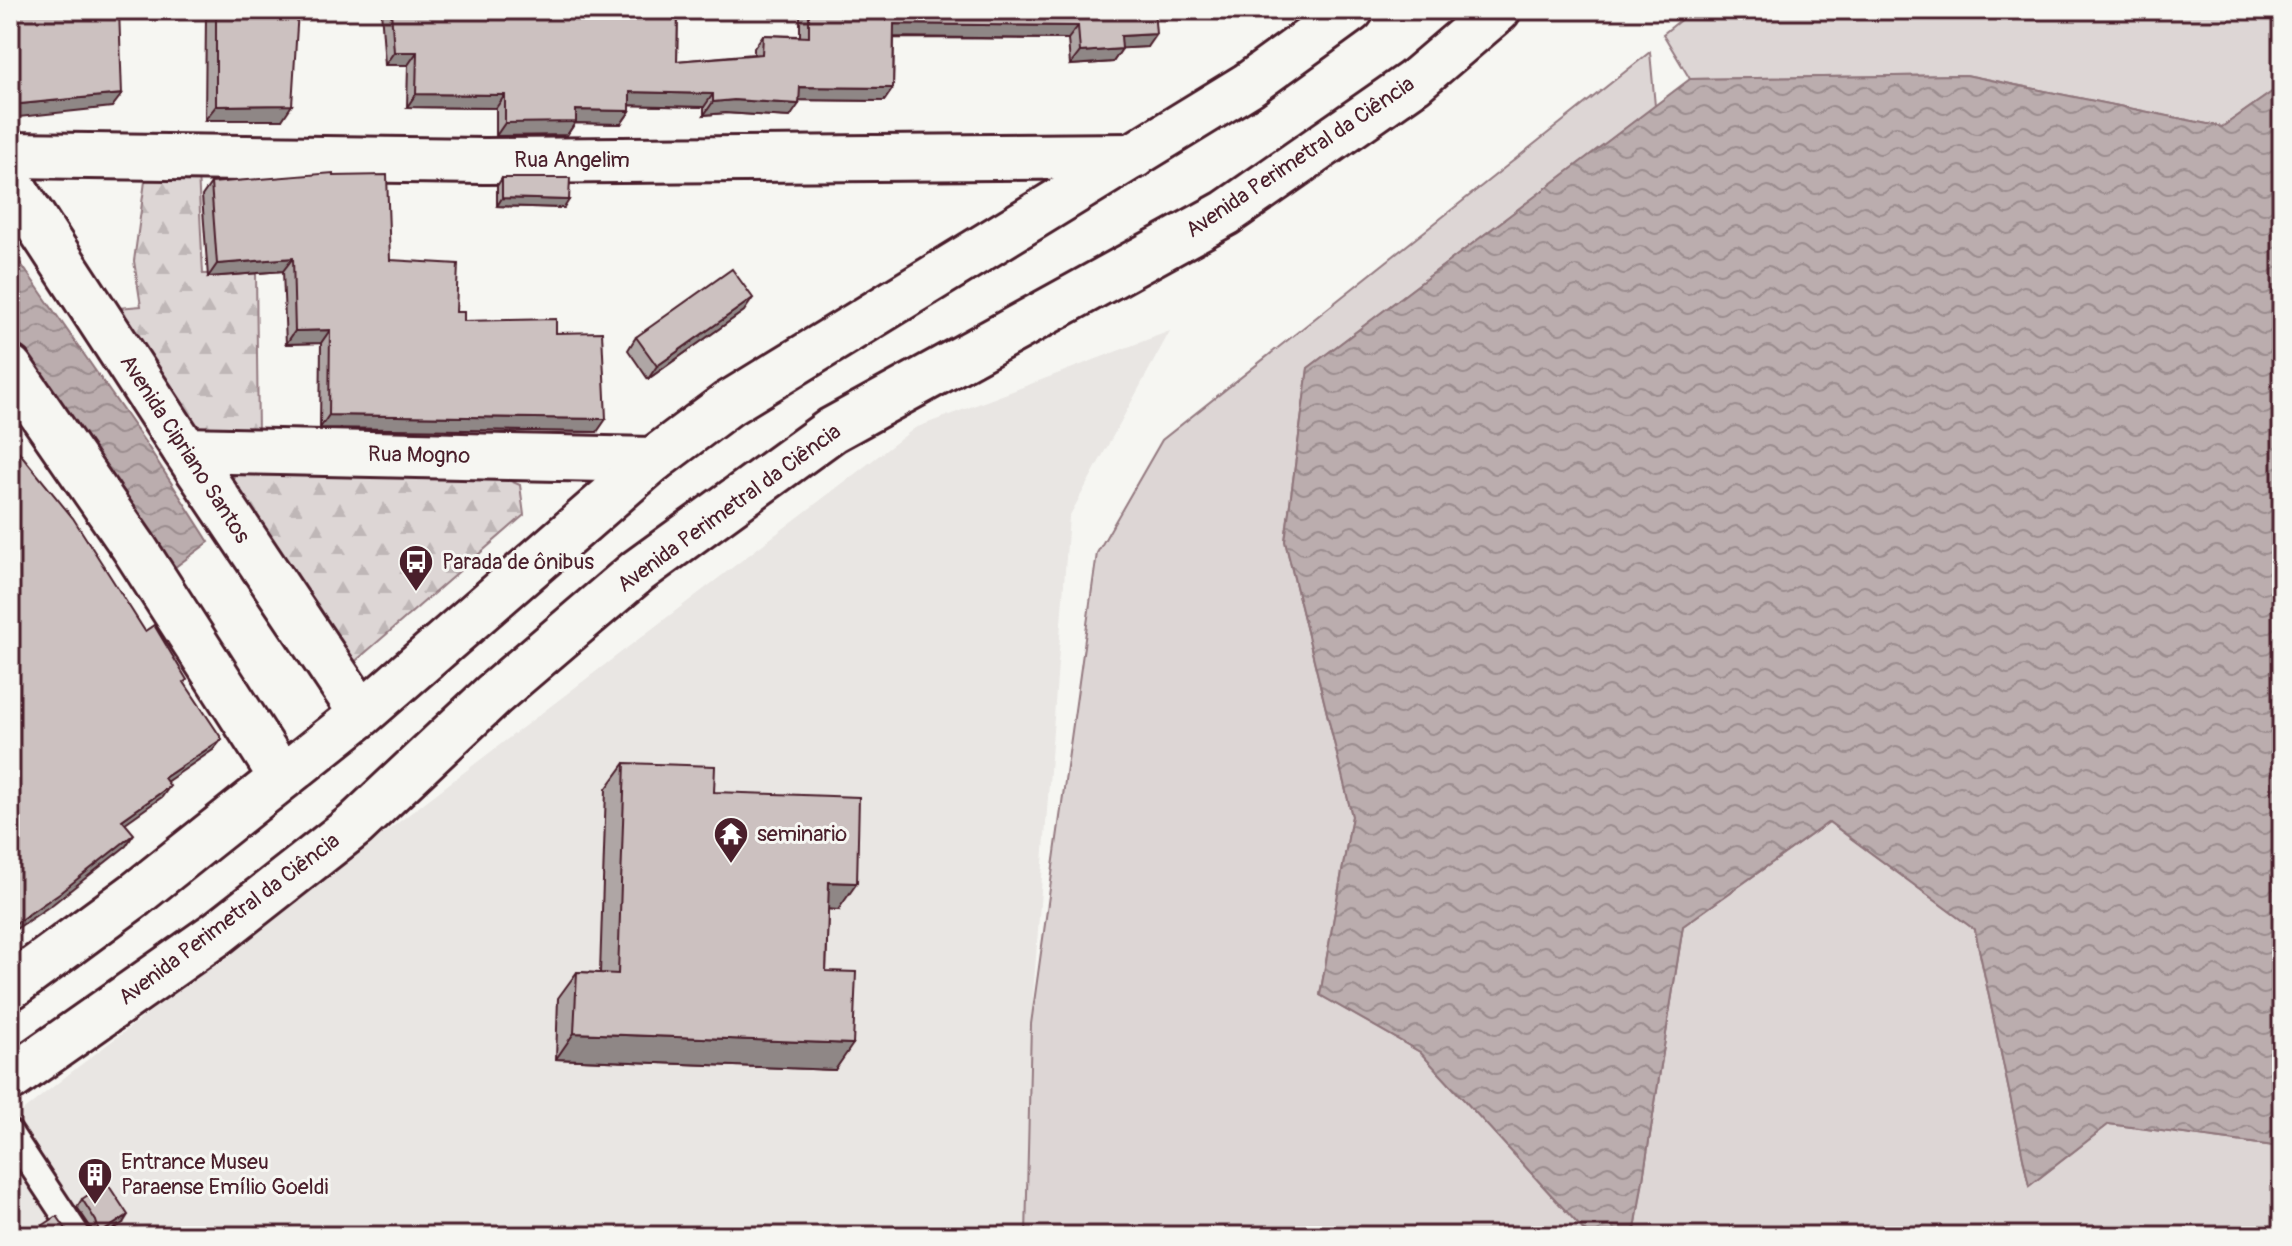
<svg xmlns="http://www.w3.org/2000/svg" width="2292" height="1246" font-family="Pangolin,sans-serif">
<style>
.built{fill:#e9e6e3}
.green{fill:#ddd6d5;stroke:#947a80;stroke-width:2}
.forest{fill:url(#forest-firs);stroke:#947a80;stroke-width:2}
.water{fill:url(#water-waves);stroke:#8e747a;stroke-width:2}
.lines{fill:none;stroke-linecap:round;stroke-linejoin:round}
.lane-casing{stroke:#4a1f2b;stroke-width:30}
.street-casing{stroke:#4a1f2b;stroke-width:50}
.secondary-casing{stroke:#4a1f2b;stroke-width:50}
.lane{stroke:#f6f6f2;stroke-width:24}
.street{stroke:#f6f6f2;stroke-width:44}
.secondary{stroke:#f6f6f2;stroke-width:44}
.wall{fill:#afa6a5;stroke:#4a1f2b;stroke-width:2}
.shaded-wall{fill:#8f8786;stroke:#4a1f2b;stroke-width:2}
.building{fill:#ccc1c0;stroke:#4a1f2b;stroke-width:2}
.labels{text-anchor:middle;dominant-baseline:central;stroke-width:6;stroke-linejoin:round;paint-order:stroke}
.street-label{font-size:22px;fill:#4a1f2b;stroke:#f6f6f2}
.poi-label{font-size:22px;fill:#4a1f2b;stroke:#f6f6f2;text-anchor:start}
</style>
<defs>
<pattern id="forest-firs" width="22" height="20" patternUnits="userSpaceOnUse" patternTransform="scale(2)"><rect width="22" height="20" fill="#ddd6d5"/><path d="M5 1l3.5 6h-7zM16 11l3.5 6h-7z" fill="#bfb7b7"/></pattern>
<pattern id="water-waves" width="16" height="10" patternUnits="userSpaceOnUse" patternTransform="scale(2)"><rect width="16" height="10" fill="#bbadae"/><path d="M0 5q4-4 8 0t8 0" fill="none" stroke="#9a8c8e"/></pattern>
</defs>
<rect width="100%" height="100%" fill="#f6f6f2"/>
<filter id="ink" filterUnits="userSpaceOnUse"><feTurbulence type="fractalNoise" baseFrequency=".0125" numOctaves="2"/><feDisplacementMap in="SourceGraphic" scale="16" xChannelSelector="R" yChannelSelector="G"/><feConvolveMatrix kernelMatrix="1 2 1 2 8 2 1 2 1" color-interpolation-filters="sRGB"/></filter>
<g filter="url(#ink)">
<!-- built -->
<path class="built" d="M 1170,331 L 1069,517 L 1031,1024 L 1026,1236 L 10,1236 L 10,1121 L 74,1070 L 915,428 Z"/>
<!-- green -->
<path class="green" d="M 1693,10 L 2282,10 L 2282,85 L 2222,127 L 1966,75 L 1690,79 L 1663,34 Z
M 1650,52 L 1655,106 L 1308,368 L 1285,541 L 1352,816 L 1320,995 L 1420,1052 L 1589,1236 L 1026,1236 L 1031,1024 L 1097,553 L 1162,440 Z
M 1829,822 L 1975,930 L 2029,1186 L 2109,1124 L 2282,1147 L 2282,1236 L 1634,1236 L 1683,926 Z"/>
<!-- forest -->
<path class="forest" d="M 198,172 L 203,274 L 256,273 L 258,434 L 187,439 L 105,309 L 141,306 L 134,261 L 146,174 Z
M 234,461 L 472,465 L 520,485 L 524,515 L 343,672 L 233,505 Z"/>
<!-- water -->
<path class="water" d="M 1966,75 L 2222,127 L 2282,85 L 2282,1147 L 2109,1124 L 2029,1186 L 1975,930 L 1829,822 L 1683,926 L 1634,1236 L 1589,1236 L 1420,1052 L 1320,995 L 1352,816 L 1285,541 L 1308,368 L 1690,79 Z
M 10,248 L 147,445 L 209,542 L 167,573 L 10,342 Z"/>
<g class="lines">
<defs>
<path id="lane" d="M 10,1133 L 78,1236"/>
<path id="street" d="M 10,155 L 485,161 L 1134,156
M 185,450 L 653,460"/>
<path id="secondary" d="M 10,182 L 185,450 L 362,714
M 10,368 L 133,546 L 282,778
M 10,987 L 135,895 L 362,714 L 653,460 L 728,404 L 1248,85 L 1351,10
M 10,1079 L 219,932 L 355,825 L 493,695 L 638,571 L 832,430 L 1226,213 L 1414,82 L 1498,10"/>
</defs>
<!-- lane casing -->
<use href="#lane" class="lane-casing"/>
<!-- street casing -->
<use href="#street" class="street-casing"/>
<!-- secondary casing -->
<use href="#secondary" class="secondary-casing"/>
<!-- lane -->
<use href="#lane" class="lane"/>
<!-- street -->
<use href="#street" class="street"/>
<!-- secondary -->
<use href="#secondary" class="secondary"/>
</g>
<!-- wall -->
<path class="wall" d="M 208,10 L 298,10 L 282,120 L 205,120 L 206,13 Z
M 381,10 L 678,10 L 677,61 L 754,54 L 754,48 L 763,35 L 800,36 L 800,10 L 1154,10 L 1147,47 L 1122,48 L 1113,62 L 1070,65 L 1068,39 L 894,38 L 893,88 L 884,101 L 799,100 L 790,117 L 725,113 L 704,115 L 704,107 L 630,105 L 630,111 L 621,124 L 575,123 L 567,135 L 496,136 L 496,108 L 407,107 L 408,65 L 385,65 Z
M 333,176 L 390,260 L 456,312 L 464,321 L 556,333 L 597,432 L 320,428 L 321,343 L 286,344 L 283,271 L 208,277 L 202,196 L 211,183 Z
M 502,178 L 564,208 L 497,206 L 497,186 Z
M 744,311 L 648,379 L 628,350 L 636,337 Z
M 625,763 L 714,792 L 838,910 L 828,909 L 826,971 L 835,1070 L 556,1059 L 558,998 L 577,972 L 600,973 L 606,789 Z
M 82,1199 L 123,1223 L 103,1236 L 93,1236 L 91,1228 L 77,1207 Z"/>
<!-- shaded-wall -->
<path class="shaded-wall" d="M 894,24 L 1078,26 L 1068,39 L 885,37 Z
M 1156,34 L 1147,47 L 1112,49 L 1121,36 Z
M 1122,49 L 1113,62 L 1070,65 L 1080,52 Z
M 394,52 L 417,52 L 408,65 L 385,65 Z
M 800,87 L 893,88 L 884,101 L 790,100 Z
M 630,92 L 713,94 L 704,107 L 621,105 Z
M 122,94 L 112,107 L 10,118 L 10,105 Z
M 416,94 L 505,95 L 496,108 L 407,107 Z
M 734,100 L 799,104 L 790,117 L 725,113 L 704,115 L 713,102 Z
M 292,105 L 282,120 L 205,120 L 216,106 Z
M 576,110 L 630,111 L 621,124 L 575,123 L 567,135 L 496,136 L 505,123 Z
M 502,198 L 569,200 L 564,208 L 497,206 Z
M 293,258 L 283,271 L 208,277 L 217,264 Z
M 753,298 L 744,311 L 648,379 L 657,366 Z
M 330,330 L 321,343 L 286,344 L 295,331 Z
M 329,415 L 606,419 L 597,432 L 320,428 Z
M 222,739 L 213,750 L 156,789 L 164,778 Z
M 170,786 L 162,797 L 114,831 L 122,820 Z
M 134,834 L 126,846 L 53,904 L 10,933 L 10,927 Z
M 829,882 L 857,883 L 838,910 L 811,908 Z
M 574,1033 L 853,1044 L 835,1070 L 556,1059 Z
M 128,1215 L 123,1223 L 103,1236 L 97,1236 Z"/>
<!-- building -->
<path class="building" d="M 10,10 L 119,10 L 122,94 L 10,105 Z
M 216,10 L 298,10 L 292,105 L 216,106 Z
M 391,10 L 678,10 L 677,61 L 762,54 L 763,35 L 809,37 L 809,10 L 1154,10 L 1156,34 L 1121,36 L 1122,49 L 1080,52 L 1078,26 L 894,24 L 893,88 L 800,87 L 799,104 L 734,100 L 713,102 L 713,94 L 630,92 L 630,111 L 576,110 L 576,122 L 505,123 L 505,95 L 416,94 L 417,52 L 394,52 Z
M 333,173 L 333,176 L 387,175 L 390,260 L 458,264 L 456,312 L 464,312 L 464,321 L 556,319 L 556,333 L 602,332 L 606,419 L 329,415 L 330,330 L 295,331 L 293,258 L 217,264 L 211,183 Z
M 502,178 L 570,178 L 569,200 L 502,198 Z
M 732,269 L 753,298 L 657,366 L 636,337 Z
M 10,441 L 73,518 L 145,631 L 154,625 L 187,680 L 184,682 L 222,739 L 164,778 L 170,786 L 122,820 L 134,834 L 61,892 L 10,927 Z
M 625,763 L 715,766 L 714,792 L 859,797 L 857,883 L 829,882 L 826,971 L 856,972 L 853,1044 L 574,1033 L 577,972 L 618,974 Z
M 107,1183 L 128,1215 L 96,1236 L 98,1228 L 96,1221 L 82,1199 Z
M 57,1216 L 71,1236 L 27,1236 Z"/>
</g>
<!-- icons -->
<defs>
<symbol id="bus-pin" viewBox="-11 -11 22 30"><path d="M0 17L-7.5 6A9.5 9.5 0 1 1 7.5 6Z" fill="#4a1f2b" stroke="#f6f6f2"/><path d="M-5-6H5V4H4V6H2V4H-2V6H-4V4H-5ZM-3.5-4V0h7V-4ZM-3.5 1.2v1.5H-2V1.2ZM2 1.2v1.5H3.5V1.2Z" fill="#fff"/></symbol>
<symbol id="temple-pin" viewBox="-11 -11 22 30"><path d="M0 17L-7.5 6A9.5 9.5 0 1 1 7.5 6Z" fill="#4a1f2b" stroke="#f6f6f2"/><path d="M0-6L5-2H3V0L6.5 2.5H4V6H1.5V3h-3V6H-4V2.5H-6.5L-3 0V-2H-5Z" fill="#fff"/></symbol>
<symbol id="building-pin" viewBox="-11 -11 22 30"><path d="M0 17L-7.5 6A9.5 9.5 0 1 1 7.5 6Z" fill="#4a1f2b" stroke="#f6f6f2"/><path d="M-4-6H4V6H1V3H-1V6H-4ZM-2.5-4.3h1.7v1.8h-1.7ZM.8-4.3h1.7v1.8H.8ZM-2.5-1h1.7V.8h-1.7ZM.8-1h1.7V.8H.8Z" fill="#fff"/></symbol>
</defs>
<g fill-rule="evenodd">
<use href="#bus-pin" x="396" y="542" width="40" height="54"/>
<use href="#temple-pin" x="711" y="814" width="40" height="54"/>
<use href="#building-pin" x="75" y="1155" width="40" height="54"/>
</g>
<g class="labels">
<!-- street labels -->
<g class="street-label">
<text transform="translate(1300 157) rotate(-34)">Avenida Perimetral da Ciência</text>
<text x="572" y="160">Rua Angelim</text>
<text transform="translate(185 449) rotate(57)">Avenida Cipriano Santos</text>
<text transform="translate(419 455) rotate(1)">Rua Mogno</text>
<text transform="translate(729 508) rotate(-36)">Avenida Perimetral da Ciência</text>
<text transform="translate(229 919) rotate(-37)">Avenida Perimetral da Ciência</text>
</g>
<!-- poi labels -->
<g class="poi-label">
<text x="442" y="562">Parada de ônibus</text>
<text x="757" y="834">seminario</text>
<text x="121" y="1162">Entrance Museu<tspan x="121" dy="25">Paraense Emílio Goeldi</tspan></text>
</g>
</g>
<!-- margin -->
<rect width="2292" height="1246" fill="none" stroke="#f6f6f2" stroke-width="40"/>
<rect x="20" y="20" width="2252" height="1206" fill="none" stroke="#4a1f2b" stroke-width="3" filter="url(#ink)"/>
</svg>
